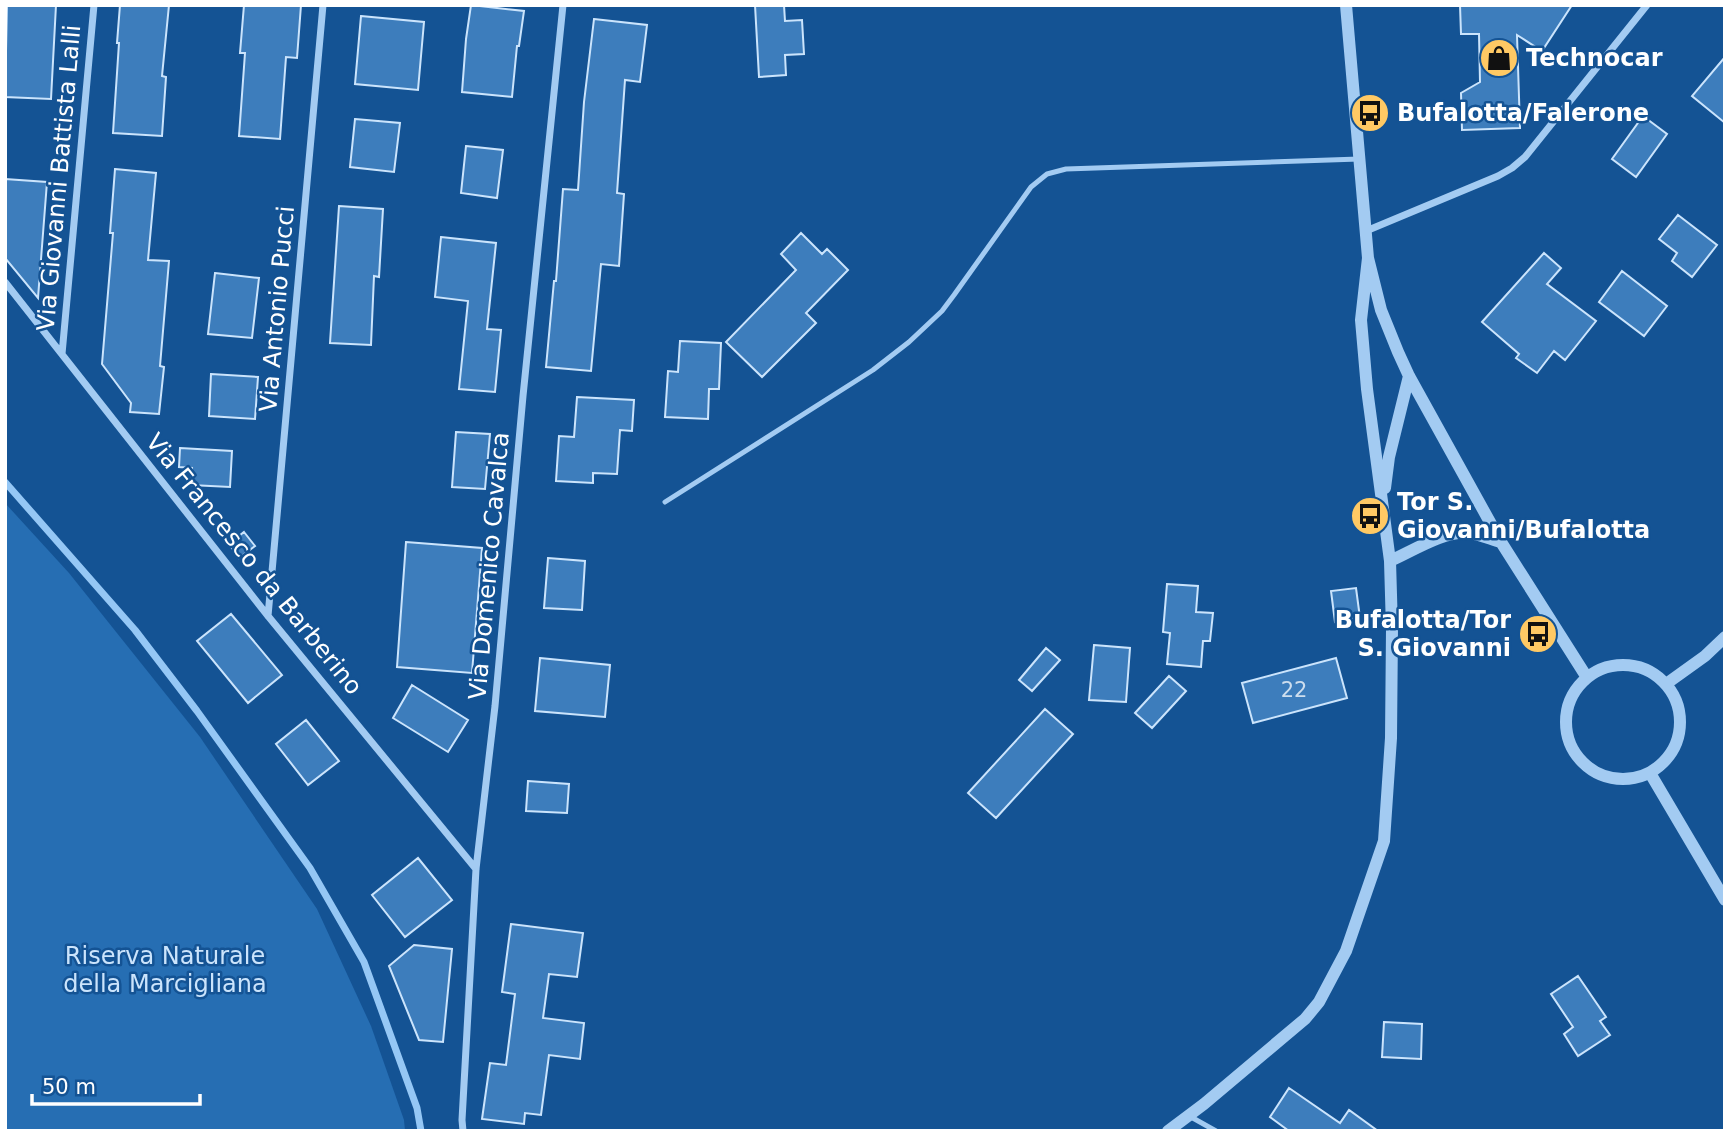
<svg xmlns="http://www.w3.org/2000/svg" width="1730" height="1136" font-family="'DejaVu Sans',sans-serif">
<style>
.green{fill:#266eb3}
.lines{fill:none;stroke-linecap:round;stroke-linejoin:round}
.stream{stroke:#95c7f5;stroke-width:7}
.building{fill:#3d7dbc;stroke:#cbe4fc;stroke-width:2}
.service{stroke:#a3cbf2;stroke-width:5}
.minor{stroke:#a3cbf2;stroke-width:7}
.tertiary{stroke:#a3cbf2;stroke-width:12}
.labels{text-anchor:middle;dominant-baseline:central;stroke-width:5;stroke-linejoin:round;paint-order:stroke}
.number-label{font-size:21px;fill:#cedeee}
.poi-label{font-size:24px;font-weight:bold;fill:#fff;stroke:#145394;text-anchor:start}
.street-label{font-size:24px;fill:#fff;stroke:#145394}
.park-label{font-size:24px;fill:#cbe4fc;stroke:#145394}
</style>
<rect width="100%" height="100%" fill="#145394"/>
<!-- green -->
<path class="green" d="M 5,503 L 69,573 L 200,737 L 317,909 L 371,1026 L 404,1120 L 405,1131 L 5,1131 Z"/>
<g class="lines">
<!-- stream -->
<path class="stream" d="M 5,482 L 135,630 L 197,711 L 310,868 L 364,962 L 417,1108 L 421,1131"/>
</g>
<!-- building -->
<path class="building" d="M 7,5 L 56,5 L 51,99 L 5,97 Z
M 120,5 L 169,5 L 162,76 L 166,77 L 162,136 L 113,133 L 119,43 L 117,43 Z
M 244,5 L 301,5 L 297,58 L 286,57 L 280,139 L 239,136 L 245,53 L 240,53 Z
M 471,5 L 524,11 L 519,46 L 517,46 L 512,97 L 462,92 L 466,39 Z
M 755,5 L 784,5 L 785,21 L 802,20 L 804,54 L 785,55 L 786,75 L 759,77 Z
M 1460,5 L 1572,5 L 1542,51 L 1517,35 L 1520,128 L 1462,130 L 1461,93 L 1480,82 L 1479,34 L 1461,34 Z
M 361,16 L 424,22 L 418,90 L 355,84 Z
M 594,19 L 647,25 L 640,82 L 625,80 L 617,193 L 624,194 L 619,266 L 601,264 L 591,371 L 546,367 L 554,281 L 556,281 L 563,189 L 578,190 L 584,102 Z
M 1725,57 L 1725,123 L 1692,96 Z
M 1643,116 L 1667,134 L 1636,177 L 1612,159 Z
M 355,119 L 400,123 L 394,172 L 350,167 Z
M 466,146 L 503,150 L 497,198 L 461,193 Z
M 115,169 L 156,173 L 148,260 L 169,261 L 160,366 L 164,367 L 159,414 L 130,412 L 131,403 L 102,364 L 113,233 L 110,233 Z
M 5,179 L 47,182 L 38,298 L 5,258 Z
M 339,206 L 383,209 L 379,277 L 374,276 L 371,345 L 330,343 Z
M 1678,215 L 1717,245 L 1692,277 L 1672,261 L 1677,253 L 1659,239 Z
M 801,233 L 822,254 L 827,249 L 848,270 L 806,313 L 816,323 L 762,377 L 726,342 L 796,270 L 781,254 Z
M 441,237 L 496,243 L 487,329 L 501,330 L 495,392 L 459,389 L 468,301 L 435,297 Z
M 1544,253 L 1561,268 L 1547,284 L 1596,321 L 1565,360 L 1554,351 L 1537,373 L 1516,358 L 1519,354 L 1482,322 Z
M 1622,271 L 1667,306 L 1644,336 L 1599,302 Z
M 215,273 L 259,278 L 252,338 L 208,334 Z
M 680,341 L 721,343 L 719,389 L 709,389 L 708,419 L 665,417 L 668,371 L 678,372 Z
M 211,374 L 258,377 L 255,419 L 209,416 Z
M 577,397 L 634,400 L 632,431 L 620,430 L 617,474 L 593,473 L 593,483 L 556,481 L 559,436 L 574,437 Z
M 456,432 L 490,434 L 485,489 L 452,487 Z
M 180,448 L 232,451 L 230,487 L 191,485 L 192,468 L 179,467 Z
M 244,532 L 255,546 L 239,558 L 229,544 Z
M 406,542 L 482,548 L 472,673 L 397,667 Z
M 548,558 L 585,561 L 582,610 L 544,608 Z
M 1167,584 L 1198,586 L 1196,612 L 1213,613 L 1210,641 L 1203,641 L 1201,667 L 1167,664 L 1170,633 L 1163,632 Z
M 1356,588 L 1360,618 L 1335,622 L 1331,591 Z
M 231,614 L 282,675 L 248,703 L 197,641 Z
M 1094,645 L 1130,648 L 1126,702 L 1089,700 Z
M 1046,648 L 1060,660 L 1032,691 L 1019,680 Z
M 540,658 L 610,665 L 605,717 L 535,711 Z
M 1336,658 L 1347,698 L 1253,723 L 1242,683 Z
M 1169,676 L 1186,691 L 1152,728 L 1135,713 Z
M 412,685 L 468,720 L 448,752 L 393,718 Z
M 1045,709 L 1073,734 L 996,818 L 968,793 Z
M 306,720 L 339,761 L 308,785 L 276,744 Z
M 528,781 L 569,784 L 567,813 L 526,811 Z
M 418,858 L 452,900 L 405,937 L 372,895 Z
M 511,924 L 583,933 L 577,977 L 549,974 L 543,1018 L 584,1023 L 580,1059 L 549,1055 L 541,1115 L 525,1113 L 524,1124 L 482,1119 L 490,1063 L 506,1065 L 515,994 L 502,992 Z
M 414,945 L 452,949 L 443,1042 L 419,1040 L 389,966 Z
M 1578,976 L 1606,1017 L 1600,1021 L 1610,1035 L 1578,1056 L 1564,1034 L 1573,1027 L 1551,994 Z
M 1384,1022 L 1422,1024 L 1421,1059 L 1382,1057 Z
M 1289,1088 L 1340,1123 L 1349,1110 L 1378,1131 L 1289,1131 L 1270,1117 Z"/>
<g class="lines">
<!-- service -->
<path class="service" d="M 665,502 L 873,370 L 909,342 L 942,311 L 954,295 L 1031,187 L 1047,174 L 1066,169 L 1359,159
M 1191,1117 L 1216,1131"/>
<!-- minor -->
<path class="minor" d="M 1366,231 L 1498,176 L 1512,168 L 1525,157 L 1647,5
M 5,282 L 268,616 L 476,869
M 62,354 L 94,5
M 268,616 L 323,5
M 463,1131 L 462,1120 L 476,869 L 495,706 L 523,396 L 563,5"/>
<!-- tertiary -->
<path class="tertiary" d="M 1346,5 L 1368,258 L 1381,310 L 1398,352 L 1409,376 L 1501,542 L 1586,676
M 1385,488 L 1389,457 L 1409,376
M 1390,561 C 1411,552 1445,530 1468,533 C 1479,534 1490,539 1501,542
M1566 722a57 57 0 1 1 114 0a57 57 0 1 1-114 0Z
M 1666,684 L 1705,656 L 1725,637
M 1650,773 L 1725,900
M 1168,1131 L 1204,1104 L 1305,1019 L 1319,1002 L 1346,951 L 1384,841 L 1391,738 L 1392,629 L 1390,561 L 1367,389 L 1361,320 L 1368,258"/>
</g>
<!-- icons -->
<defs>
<symbol id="shop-disc" viewBox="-11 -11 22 22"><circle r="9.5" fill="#ffc964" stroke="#145394"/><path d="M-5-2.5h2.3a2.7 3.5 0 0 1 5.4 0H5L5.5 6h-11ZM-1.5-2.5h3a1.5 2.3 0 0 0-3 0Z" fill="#111"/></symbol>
<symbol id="bus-disc" viewBox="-11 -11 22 22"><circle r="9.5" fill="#ffc964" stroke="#145394"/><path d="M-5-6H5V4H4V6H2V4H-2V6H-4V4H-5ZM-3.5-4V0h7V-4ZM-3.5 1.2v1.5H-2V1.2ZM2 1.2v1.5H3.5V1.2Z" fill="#111"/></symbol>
</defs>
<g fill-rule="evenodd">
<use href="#shop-disc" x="1477" y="36" width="44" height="44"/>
<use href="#bus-disc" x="1348" y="91" width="44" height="44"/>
<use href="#bus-disc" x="1348" y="494" width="44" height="44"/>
<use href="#bus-disc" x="1516" y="612" width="44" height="44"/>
</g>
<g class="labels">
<!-- number labels -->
<g class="number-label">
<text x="1294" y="690">22</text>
</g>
<!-- poi labels -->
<g class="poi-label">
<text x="1526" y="58">Technocar</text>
<text x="1397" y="113">Bufalotta/Falerone</text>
<text x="1397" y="502">Tor S.<tspan x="1397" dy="28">Giovanni/Bufalotta</tspan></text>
<text x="1511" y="620" text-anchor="end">Bufalotta/Tor<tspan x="1511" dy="28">S. Giovanni</tspan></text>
</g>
<!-- street labels -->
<g class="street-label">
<text transform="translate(59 178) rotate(-85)">Via Giovanni Battista Lalli</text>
<text transform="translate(277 309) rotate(-85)">Via Antonio Pucci</text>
<text transform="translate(254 564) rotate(51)">Via Francesco da Barberino</text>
<text transform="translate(489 566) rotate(-85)">Via Domenico Cavalca</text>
</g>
<!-- park labels -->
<g class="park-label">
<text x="165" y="956">Riserva Naturale<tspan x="165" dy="28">della Marcigliana</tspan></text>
</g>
</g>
<!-- border -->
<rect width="1730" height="1136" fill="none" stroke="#ffffff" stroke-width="14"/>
<!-- scale -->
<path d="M32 1094v10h168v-10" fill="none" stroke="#ffffff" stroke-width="3.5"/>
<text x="42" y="1094" font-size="21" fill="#ffffff" stroke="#145394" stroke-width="5" paint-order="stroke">50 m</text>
</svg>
